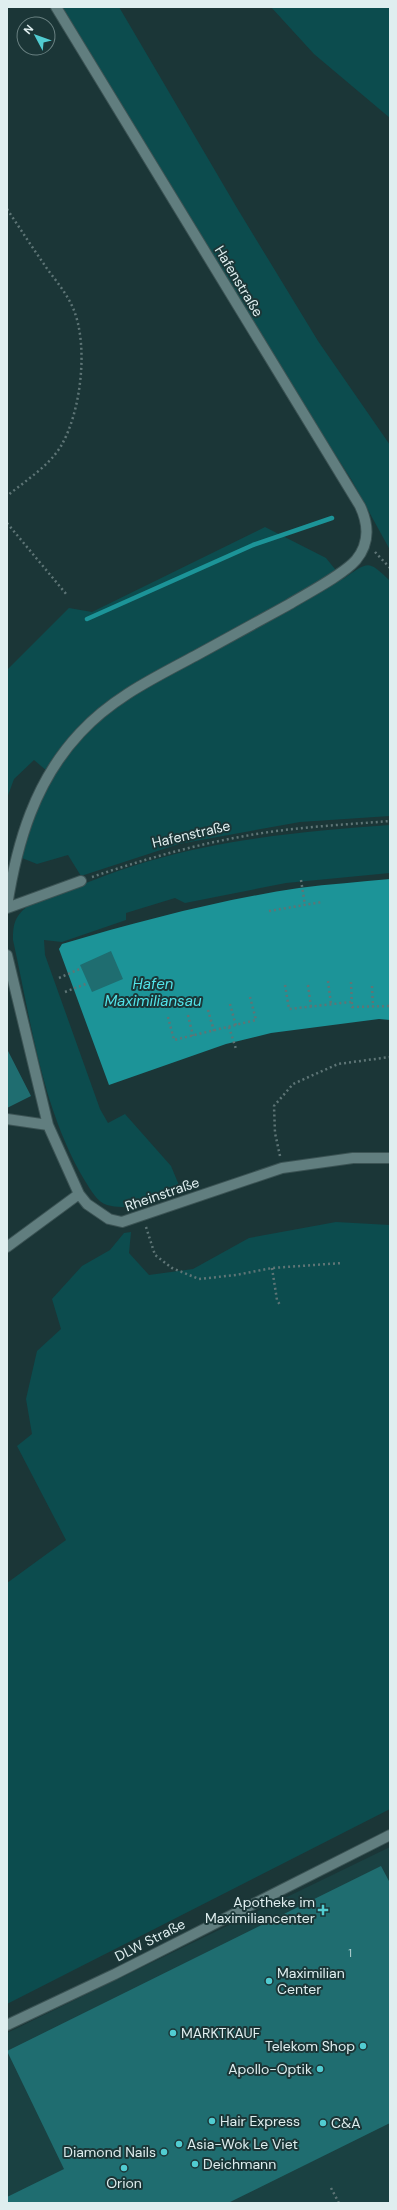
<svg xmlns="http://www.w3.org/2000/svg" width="397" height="2210" font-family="'DM Sans',sans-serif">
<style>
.built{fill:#1a4142}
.green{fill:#0c4c4e}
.water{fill:#1c9498}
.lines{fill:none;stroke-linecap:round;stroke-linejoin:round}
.stream{stroke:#1c9498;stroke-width:4.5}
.building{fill:#1f6d70}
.minor-casing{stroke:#3b5354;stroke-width:12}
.path{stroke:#5e7576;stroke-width:2.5;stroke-dasharray:2 3;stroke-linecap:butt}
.minor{stroke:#617e7f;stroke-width:10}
.poi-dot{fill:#51ccd1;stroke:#1b3637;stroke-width:1.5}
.labels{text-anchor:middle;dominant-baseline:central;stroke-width:4;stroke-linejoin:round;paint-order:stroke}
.number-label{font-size:12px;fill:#afcecf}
.street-label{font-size:14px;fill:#dfeeef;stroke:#1b3637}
.poi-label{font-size:14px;fill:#dfeeef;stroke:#1b3637;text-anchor:start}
.water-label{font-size:15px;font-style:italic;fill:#52e3e8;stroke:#1b3637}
</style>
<rect width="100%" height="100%" fill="#1b3637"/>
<!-- built -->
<path class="built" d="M 390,1847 L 390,2203 L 7,2203 L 7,2033 Z"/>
<!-- green -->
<path class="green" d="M 60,7 L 119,7 L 237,208 L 318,341 L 390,445 L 390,550 L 351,479 L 281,371 Z
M 271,7 L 390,7 L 390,118 L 314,54 Z
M 265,527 L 326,558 L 343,579 C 369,562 367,559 390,581 L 390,816 L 300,822 L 179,844 L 81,876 L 68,855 L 37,864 L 22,858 L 33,815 L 54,777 L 34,760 L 14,779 L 7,798 L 7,670 L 69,608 L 92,612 Z
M 390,825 L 390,873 L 286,883 L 185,903 L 175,898 L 126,913 L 126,920 L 62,942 L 44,940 L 45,955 L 100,1109 L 108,1123 L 125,1114 L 171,1166 L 181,1190 C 158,1198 132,1212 107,1205 C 97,1202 91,1190 85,1181 C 42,1109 31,1021 13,940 C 13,923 15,916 29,905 C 69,890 108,873 149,861 C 227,838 310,831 390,825 Z
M 336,1222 L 390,1225 L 390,1809 L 7,2004 L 7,1583 L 66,1540 L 17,1446 L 32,1434 L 26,1399 L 37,1351 L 61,1329 L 52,1299 L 82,1266 L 110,1250 L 124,1233 L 131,1232 L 129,1253 L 149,1275 L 193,1269 L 249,1238 Z"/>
<!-- water -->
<path class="water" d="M 390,879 L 390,1020 L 379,1019 L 271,1033 L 226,1044 L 109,1085 L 59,949 L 62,944 C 140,921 219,900 299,888 C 329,884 360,882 390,879 Z"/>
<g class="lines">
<!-- stream -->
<path class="stream" d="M 87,619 L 253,545 L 332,518"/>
</g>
<!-- building -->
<path class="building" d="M 111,951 L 123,979 L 92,992 L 80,965 Z
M 7,1049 L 31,1096 L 7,1108 Z
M 381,1866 L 390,1883 L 390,2123 L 228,2203 L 7,2203 L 7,2197 L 64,2169 L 7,2051 Z"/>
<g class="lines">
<defs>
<path id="minor" d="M 7,906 C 17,842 35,781 80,733 C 112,698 154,678 195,656 C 226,639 257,622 288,605 C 306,594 343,575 356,560 C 370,543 369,525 360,506 L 56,7
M 7,908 L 81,881
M 7,955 L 48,1125 L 79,1194 L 87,1204 L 109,1219 L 122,1222 L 282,1168 L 353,1158 L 390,1158
M 7,1119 L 48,1125
M 7,1247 L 79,1194
M 7,2025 L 115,1974 L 390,1835"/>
</defs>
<!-- minor casing -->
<use href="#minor" class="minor-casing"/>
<!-- path -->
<path class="path" d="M 7,209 C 21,230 34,250 48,270 C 57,282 67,294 73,308 C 89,345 81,412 61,446 C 49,466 25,481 7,496
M 7,523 L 67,595
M 375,552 L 390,568
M 92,877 C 142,860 193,845 245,836 C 292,827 342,825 390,821
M 301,880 L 305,905
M 269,911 L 322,902
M 59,978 L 82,968
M 328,981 L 331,1004
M 351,982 L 352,1007 L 390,1006
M 285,985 L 289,1009 L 351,1002
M 308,985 L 311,1007
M 372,986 L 373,1007
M 65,992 L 88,983
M 230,1004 L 236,1026
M 208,1010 L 214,1031
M 188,1015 L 193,1036
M 168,1017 L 174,1040 L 256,1020 L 250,997
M 229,1027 L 236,1049
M 280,1156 L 275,1133 L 274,1106 L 293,1084 L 338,1064 L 390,1057
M 146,1227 L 155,1255 L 172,1268 L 199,1279 L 236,1275 L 272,1268 L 342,1263
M 272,1268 L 277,1300 L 280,1305
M 331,2188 L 339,2203"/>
<!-- minor -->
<use href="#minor" class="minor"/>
</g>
<!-- markers -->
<g class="poi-dot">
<path d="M321 1904h4v4h4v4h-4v4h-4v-4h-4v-4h4z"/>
<circle cx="269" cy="1981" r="4"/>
<circle cx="173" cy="2033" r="4"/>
<circle cx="363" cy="2046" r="4"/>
<circle cx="320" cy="2069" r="4"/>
<circle cx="212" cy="2121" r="4"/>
<circle cx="323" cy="2123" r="4"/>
<circle cx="179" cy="2144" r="4"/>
<circle cx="164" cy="2152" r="4"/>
<circle cx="195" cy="2164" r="4"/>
<circle cx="124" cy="2168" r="4"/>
</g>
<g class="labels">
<!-- number labels -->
<g class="number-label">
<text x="350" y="1953">1</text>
</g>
<!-- street labels -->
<g class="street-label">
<text transform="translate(239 281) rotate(59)">Hafenstraße</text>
<text transform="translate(191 834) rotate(-13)">Hafenstraße</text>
<text transform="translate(162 1194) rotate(-19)">Rheinstraße</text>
<text transform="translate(150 1940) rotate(-27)">DLW Straße</text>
</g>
<!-- poi labels -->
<g class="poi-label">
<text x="315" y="1902" text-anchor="end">Apotheke im<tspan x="315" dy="16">Maximiliancenter</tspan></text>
<text x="277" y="1973">Maximilian<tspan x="277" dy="16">Center</tspan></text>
<text x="181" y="2033">MARKTKAUF</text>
<text x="355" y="2046" text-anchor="end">Telekom Shop</text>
<text x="312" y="2069" text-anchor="end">Apollo-Optik</text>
<text x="220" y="2121">Hair Express</text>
<text x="331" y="2123">C&amp;A</text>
<text x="187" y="2144">Asia-Wok Le Viet</text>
<text x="156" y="2152" text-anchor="end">Diamond Nails</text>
<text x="203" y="2164">Deichmann</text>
<text x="124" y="2183" text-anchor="middle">Orion</text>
</g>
<!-- water labels -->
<g class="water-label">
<text x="153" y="984">Hafen<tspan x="153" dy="17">Maximiliansau</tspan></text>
</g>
</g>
<!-- border -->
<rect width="397" height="2210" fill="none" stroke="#dfeeef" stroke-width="16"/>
<!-- north arrow -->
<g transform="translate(36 36) rotate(311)"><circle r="19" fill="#1b3637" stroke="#698081"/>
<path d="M0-3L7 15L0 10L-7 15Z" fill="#51ccd1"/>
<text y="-6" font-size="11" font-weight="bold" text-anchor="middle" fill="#dfeeef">N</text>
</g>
</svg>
